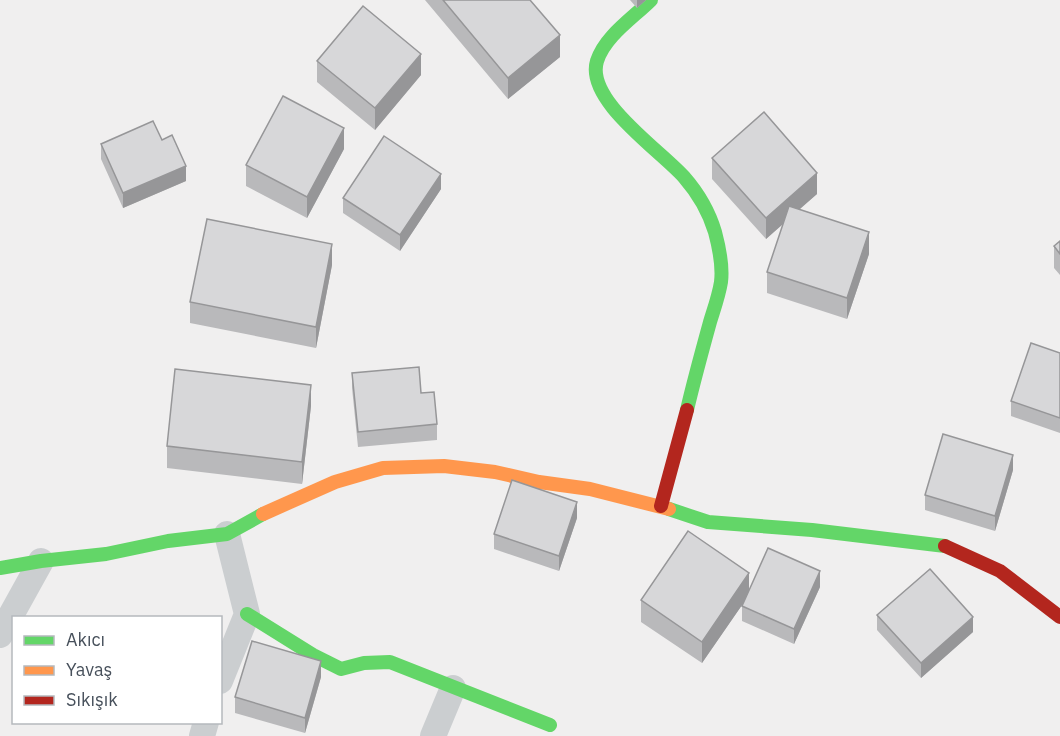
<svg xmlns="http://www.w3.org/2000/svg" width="1060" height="736" font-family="'IBM Plex Sans',sans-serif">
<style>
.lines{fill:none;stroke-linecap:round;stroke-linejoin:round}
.street{stroke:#cbced0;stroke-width:26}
.fast{stroke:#63d668;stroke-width:14}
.slow{stroke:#ff974d;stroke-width:14}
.jam{stroke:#b3261e;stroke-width:14}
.wall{fill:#b9b9bb}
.shaded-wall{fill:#969698}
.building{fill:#d7d7d9;stroke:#969698;stroke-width:1.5}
</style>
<rect width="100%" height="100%" fill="#f0efef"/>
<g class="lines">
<!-- street -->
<path class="street" d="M 0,635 L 41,561
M 220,681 L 247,614 L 227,534
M 202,736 L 206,722
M 433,736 L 453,688"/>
<!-- fast -->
<path class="fast" d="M 651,0 C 633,18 605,36 597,61 C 585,100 660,150 684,177 C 698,193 709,212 715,232 C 719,247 723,266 721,282 C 719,295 714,309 710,322 C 702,351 694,380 687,410
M 669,509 L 708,522 L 812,530 L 945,546
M 0,568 L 41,561 L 106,554 L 168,541 L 227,534 L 263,514
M 247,614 L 313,655 L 341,669 L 364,663 L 390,662 L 550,725"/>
<!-- slow -->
<path class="slow" d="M 263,514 L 335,482 L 383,468 L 444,466 L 495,472 L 539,482 L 590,489 L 669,509"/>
<!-- jam -->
<path class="jam" d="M 661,506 L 687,410
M 945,546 L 1000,571 L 1060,617"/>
</g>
<!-- wall -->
<path class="wall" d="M 425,0 L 530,0 L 560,57 L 508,99 Z
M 630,0 L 646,0 L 637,8 Z
M 317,61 L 421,75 L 375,130 L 317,82 Z
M 162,140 L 186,181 L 123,208 L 101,159 L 101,144 Z
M 344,149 L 307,218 L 246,186 L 246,165 Z
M 712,158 L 817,194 L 799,209 L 869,254 L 847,319 L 767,293 L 767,272 L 784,223 L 766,239 L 712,179 Z
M 441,189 L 400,251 L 343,213 L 343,198 Z
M 1060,241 L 1060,275 L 1054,268 L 1054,246 Z
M 332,265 L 316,348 L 190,323 L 190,302 Z
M 1060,353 L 1060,433 L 1011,416 L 1011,401 Z
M 352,373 L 421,393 L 437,424 L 437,440 L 358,447 L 352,388 Z
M 311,406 L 302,484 L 167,468 L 167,446 Z
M 1013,470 L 995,531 L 925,510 L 925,495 Z
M 577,518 L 559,571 L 494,549 L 494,534 Z
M 820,587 L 794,644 L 742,621 L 742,606 L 744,602 L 702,663 L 641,622 L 641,600 L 749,591 Z
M 877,615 L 973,632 L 921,678 L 877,630 Z
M 321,677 L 305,733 L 235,713 L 235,697 Z"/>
<!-- shaded-wall -->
<path class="shaded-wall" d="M 637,0 L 646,0 L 637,8 Z
M 560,35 L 560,57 L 508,99 L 508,78 Z
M 421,54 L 421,75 L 375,130 L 375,108 Z
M 344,128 L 344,149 L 307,218 L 307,197 Z
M 186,166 L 186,181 L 123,208 L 123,193 Z
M 817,173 L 817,194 L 766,239 L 766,218 Z
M 441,174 L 441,189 L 400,251 L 400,235 Z
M 869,232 L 869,254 L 847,319 L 847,298 Z
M 332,244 L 332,265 L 316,348 L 316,327 Z
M 311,385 L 311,406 L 302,484 L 302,462 Z
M 1013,455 L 1013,470 L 995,531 L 995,516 Z
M 577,502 L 577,518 L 559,571 L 559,556 Z
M 820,571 L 820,587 L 794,644 L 794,629 Z
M 749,573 L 749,595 L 702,663 L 702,642 Z
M 973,617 L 973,632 L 921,678 L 921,663 Z
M 321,661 L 321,677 L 305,733 L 305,718 Z"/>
<!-- building -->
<path class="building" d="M 443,0 L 530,0 L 560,35 L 508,78 Z
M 363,6 L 421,54 L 375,108 L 317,61 Z
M 283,96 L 344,128 L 307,197 L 246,165 Z
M 764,112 L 817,173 L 766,218 L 712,158 Z
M 153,121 L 162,140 L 172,135 L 186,166 L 123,193 L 101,144 Z
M 384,136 L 441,174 L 400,235 L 343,198 Z
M 789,206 L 869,232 L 847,298 L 767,272 Z
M 207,219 L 332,244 L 316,327 L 190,302 Z
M 1060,241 L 1060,254 L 1054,246 Z
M 1031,343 L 1060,353 L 1060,418 L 1011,401 Z
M 419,367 L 421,393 L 434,392 L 437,424 L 358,432 L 352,373 Z
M 175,369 L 311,385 L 302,462 L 167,446 Z
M 943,434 L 1013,455 L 995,516 L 925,495 Z
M 512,480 L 577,502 L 559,556 L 494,534 Z
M 688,531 L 749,573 L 702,642 L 641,600 Z
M 768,548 L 820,571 L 794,629 L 742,606 Z
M 930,569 L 973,617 L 921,663 L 877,615 Z
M 252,641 L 321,661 L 305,718 L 235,697 Z"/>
<!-- legend -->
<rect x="12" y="616" width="210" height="108" fill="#ffffff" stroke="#b5b9bd" stroke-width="1.5"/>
<rect x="24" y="636" width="30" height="9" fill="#63d668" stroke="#b5b9bd" stroke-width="1.5"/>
<text x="66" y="646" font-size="18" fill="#47505b">Akıcı</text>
<rect x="24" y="666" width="30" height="9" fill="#ff974d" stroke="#b5b9bd" stroke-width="1.5"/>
<text x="66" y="676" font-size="18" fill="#47505b">Yavaş</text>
<rect x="24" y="696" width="30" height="9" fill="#b3261e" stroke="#b5b9bd" stroke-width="1.5"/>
<text x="66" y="706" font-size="18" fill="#47505b">Sıkışık</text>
</svg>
